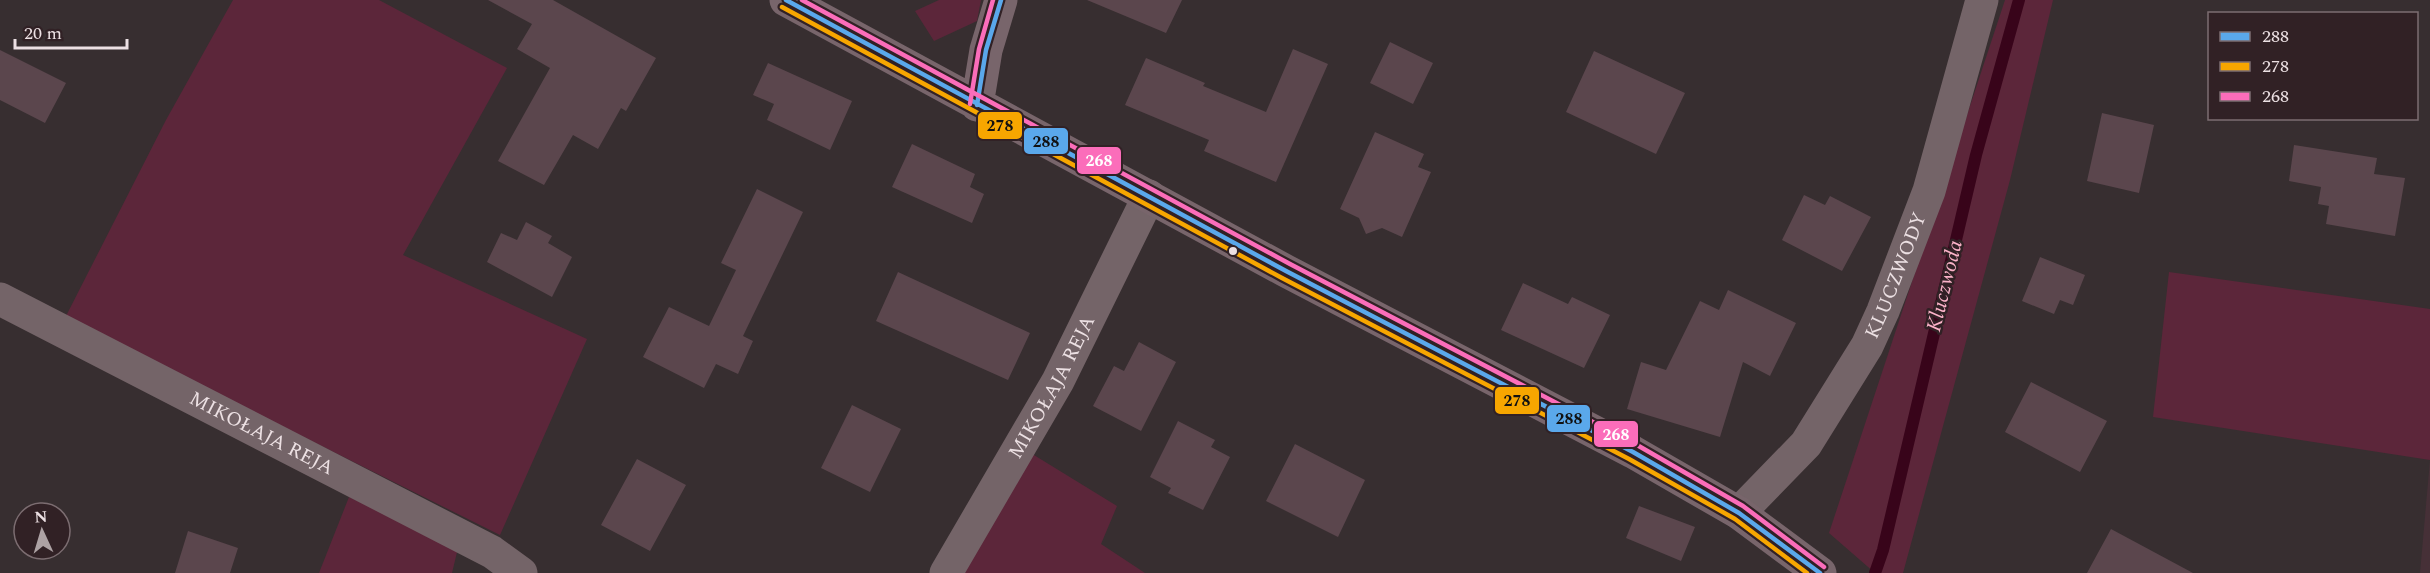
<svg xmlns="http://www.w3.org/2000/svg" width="2430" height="573" font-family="Spectral,serif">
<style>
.built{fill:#463037}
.green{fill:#5c263a}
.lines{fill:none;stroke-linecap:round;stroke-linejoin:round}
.stream{stroke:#38041a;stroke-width:12}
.building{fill:#5b464d}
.street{stroke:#746468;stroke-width:33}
.secondary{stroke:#78656b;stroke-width:33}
.bus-1-casing{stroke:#312125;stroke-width:9}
.bus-2-casing{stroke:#312125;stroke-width:9}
.bus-3-casing{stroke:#312125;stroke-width:9}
.bus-1{stroke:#5aa8eb;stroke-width:4.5}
.bus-2{stroke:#f7a600;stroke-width:4.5}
.bus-3{stroke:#fb6dba;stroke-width:4.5}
.bus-dot{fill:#ece0e3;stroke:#312125;stroke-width:2}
.labels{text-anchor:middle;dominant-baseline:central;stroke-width:5;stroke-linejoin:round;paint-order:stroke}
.street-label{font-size:20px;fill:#ece0e3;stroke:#312125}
.water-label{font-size:21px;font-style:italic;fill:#fbb2c8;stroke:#312125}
.line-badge{stroke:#312125;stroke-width:2}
.badge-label{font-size:16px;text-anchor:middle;font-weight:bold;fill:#fff}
.pale-badge-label{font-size:16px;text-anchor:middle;font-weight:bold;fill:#111}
</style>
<rect width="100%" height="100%" fill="#372e30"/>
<!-- built -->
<path class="built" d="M 2430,460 L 2430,573 L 2420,573 Z"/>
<!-- green -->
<path class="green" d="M 233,0 L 379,0 L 507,68 L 403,255 L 587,339 L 500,535 L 65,318 L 166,120 Z
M 939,0 L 981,0 L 977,21 L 934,41 L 915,11 Z
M 2005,0 L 2053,0 L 2010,180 L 1903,573 L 1875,573 L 1829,533 Z
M 2169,272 L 2430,309 L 2430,460 L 2153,417 Z
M 1029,452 L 1117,506 L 1101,544 L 1145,573 L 958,573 Z
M 349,497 L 458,548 L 452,573 L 319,573 Z"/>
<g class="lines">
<!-- stream -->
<path class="stream" d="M 1875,573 L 1883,550 L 1976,155 L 2019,0"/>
</g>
<!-- building -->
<path class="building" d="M 488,0 L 553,0 L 656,58 L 626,111 L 621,108 L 598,149 L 573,135 L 544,185 L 498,161 L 550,68 L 517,49 L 532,24 Z
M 1087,0 L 1182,0 L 1166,33 Z
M 1390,42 L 1433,63 L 1413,104 L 1370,83 Z
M 1293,49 L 1328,64 L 1276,182 L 1204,151 L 1209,140 L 1125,105 L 1146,58 L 1205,83 L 1203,86 L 1266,112 Z
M 0,50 L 66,83 L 45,123 L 0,100 Z
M 1594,51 L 1685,93 L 1656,154 L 1566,112 Z
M 768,63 L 852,101 L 830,150 L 767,120 L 774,104 L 753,95 Z
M 2102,113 L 2154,125 L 2139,193 L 2087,181 Z
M 1375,132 L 1424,154 L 1418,167 L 1431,172 L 1402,237 L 1382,228 L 1366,234 L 1359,218 L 1340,209 Z
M 912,144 L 975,174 L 970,187 L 984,194 L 972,223 L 892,187 Z
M 2294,145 L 2377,158 L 2374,174 L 2405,178 L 2395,236 L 2326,224 L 2329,206 L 2318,204 L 2321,187 L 2289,181 Z
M 757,189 L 803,212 L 743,336 L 753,341 L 738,374 L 716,364 L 704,388 L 643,357 L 669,307 L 709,326 L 736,270 L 721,263 Z
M 1804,195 L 1825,205 L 1830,196 L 1871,217 L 1842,271 L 1782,240 Z
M 526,222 L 552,236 L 548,243 L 572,257 L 552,297 L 487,262 L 501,233 L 517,240 Z
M 2040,257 L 2085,275 L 2073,305 L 2060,300 L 2054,314 L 2022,301 Z
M 898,272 L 1030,333 L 1008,380 L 876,321 Z
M 1523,283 L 1568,304 L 1572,297 L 1610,315 L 1584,368 L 1501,330 Z
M 1728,290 L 1796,323 L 1770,376 L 1743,362 L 1720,437 L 1627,409 L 1641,362 L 1666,370 L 1700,301 L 1719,310 Z
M 1139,342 L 1176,362 L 1141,431 L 1093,406 L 1114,366 L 1124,371 Z
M 2031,382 L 2107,421 L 2080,472 L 2005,432 Z
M 852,405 L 901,429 L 870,492 L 821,468 Z
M 1178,421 L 1215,440 L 1211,447 L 1230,457 L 1203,510 L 1168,493 L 1171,488 L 1150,477 Z
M 1295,444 L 1365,480 L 1338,537 L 1266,501 Z
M 637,459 L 686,485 L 650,551 L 601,525 Z
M 1639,506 L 1695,527 L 1681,561 L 1626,538 Z
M 2111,529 L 2193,573 L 2087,573 Z
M 188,531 L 238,548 L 230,573 L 175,573 Z"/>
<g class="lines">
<!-- street -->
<g class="street">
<path id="s1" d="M 0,299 L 492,552 L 521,573"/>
<path id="s2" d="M 1739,513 L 1806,444 L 1867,346 L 1883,311 L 1929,191 L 1982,0"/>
<path id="s3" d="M 946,573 L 1058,381 L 1149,196"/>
</g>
<!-- secondary -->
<path class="secondary" d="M 786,0 L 1286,271 L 1633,452 L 1739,513 L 1820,573
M 977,105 L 986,50 L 1001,0"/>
<defs>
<path id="bus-1" d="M 786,0 L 1286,271 L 1633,452 L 1739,513 L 1820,573
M 977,105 L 986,50 L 1001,0"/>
<path id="bus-2" d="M 782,7 L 1282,278 L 1629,459 L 1735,519 L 1807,573"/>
<path id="bus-3" d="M 802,0 L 1290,264 L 1637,445 L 1743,506 L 1824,567
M 970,104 L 979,49 L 993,0"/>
</defs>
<!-- bus-1 casing -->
<use href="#bus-1" class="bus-1-casing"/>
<!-- bus-2 casing -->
<use href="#bus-2" class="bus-2-casing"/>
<!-- bus-3 casing -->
<use href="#bus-3" class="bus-3-casing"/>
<!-- bus-1 -->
<use href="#bus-1" class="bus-1"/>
<!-- bus-2 -->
<use href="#bus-2" class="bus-2"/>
<!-- bus-3 -->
<use href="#bus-3" class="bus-3"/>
</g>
<!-- markers -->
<circle class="bus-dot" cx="1233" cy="251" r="5"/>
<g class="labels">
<!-- street labels -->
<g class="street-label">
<text stroke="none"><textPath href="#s2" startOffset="288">KLUCZWODY</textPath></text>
<text stroke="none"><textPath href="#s3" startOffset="214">MIKOŁAJA REJA</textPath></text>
<text stroke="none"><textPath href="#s1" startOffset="294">MIKOŁAJA REJA</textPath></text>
</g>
<!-- water labels -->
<g class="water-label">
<text transform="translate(1945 286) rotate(-76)">Kluczwoda</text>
</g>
</g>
<g class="line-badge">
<rect x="977" y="111" width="46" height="29" rx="6" fill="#f7a600"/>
<rect x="1023" y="127" width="46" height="28" rx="6" fill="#5aa8eb"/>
<rect x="1076" y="146" width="46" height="29" rx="6" fill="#fb6dba"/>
<rect x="1494" y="386" width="46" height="29" rx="6" fill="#f7a600"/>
<rect x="1546" y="404" width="45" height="29" rx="6" fill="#5aa8eb"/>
<rect x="1593" y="420" width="46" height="28" rx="6" fill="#fb6dba"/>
</g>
<g class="badge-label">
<text x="1099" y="166">268</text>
<text x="1616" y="440">268</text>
</g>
<g class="pale-badge-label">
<text x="1000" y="131">278</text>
<text x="1046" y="147">288</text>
<text x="1517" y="406">278</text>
<text x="1569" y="424">288</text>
</g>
<!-- legend -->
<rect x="2208" y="12" width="210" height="108" fill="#312125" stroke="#7c6d71" stroke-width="1.5"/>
<rect x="2220" y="32" width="30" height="9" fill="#5aa8eb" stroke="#7c6d71" stroke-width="1.5"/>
<text x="2262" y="42" font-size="18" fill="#ece0e3">288</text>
<rect x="2220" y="62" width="30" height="9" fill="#f7a600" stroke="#7c6d71" stroke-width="1.5"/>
<text x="2262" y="72" font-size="18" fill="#ece0e3">278</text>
<rect x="2220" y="92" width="30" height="9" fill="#fb6dba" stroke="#7c6d71" stroke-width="1.5"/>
<text x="2262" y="102" font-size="18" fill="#ece0e3">268</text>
<!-- north arrow -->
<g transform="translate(42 531) rotate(356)"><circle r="28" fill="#312125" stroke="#7c6d71" stroke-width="1.5"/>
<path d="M0-4.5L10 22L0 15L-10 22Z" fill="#ada2a4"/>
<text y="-9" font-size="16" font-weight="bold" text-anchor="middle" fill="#ece0e3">N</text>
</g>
<!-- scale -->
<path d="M15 39v9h112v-9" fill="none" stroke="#ece0e3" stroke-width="3"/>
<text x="24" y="39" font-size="18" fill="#ece0e3" stroke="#312125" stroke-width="4.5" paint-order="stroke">20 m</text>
</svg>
